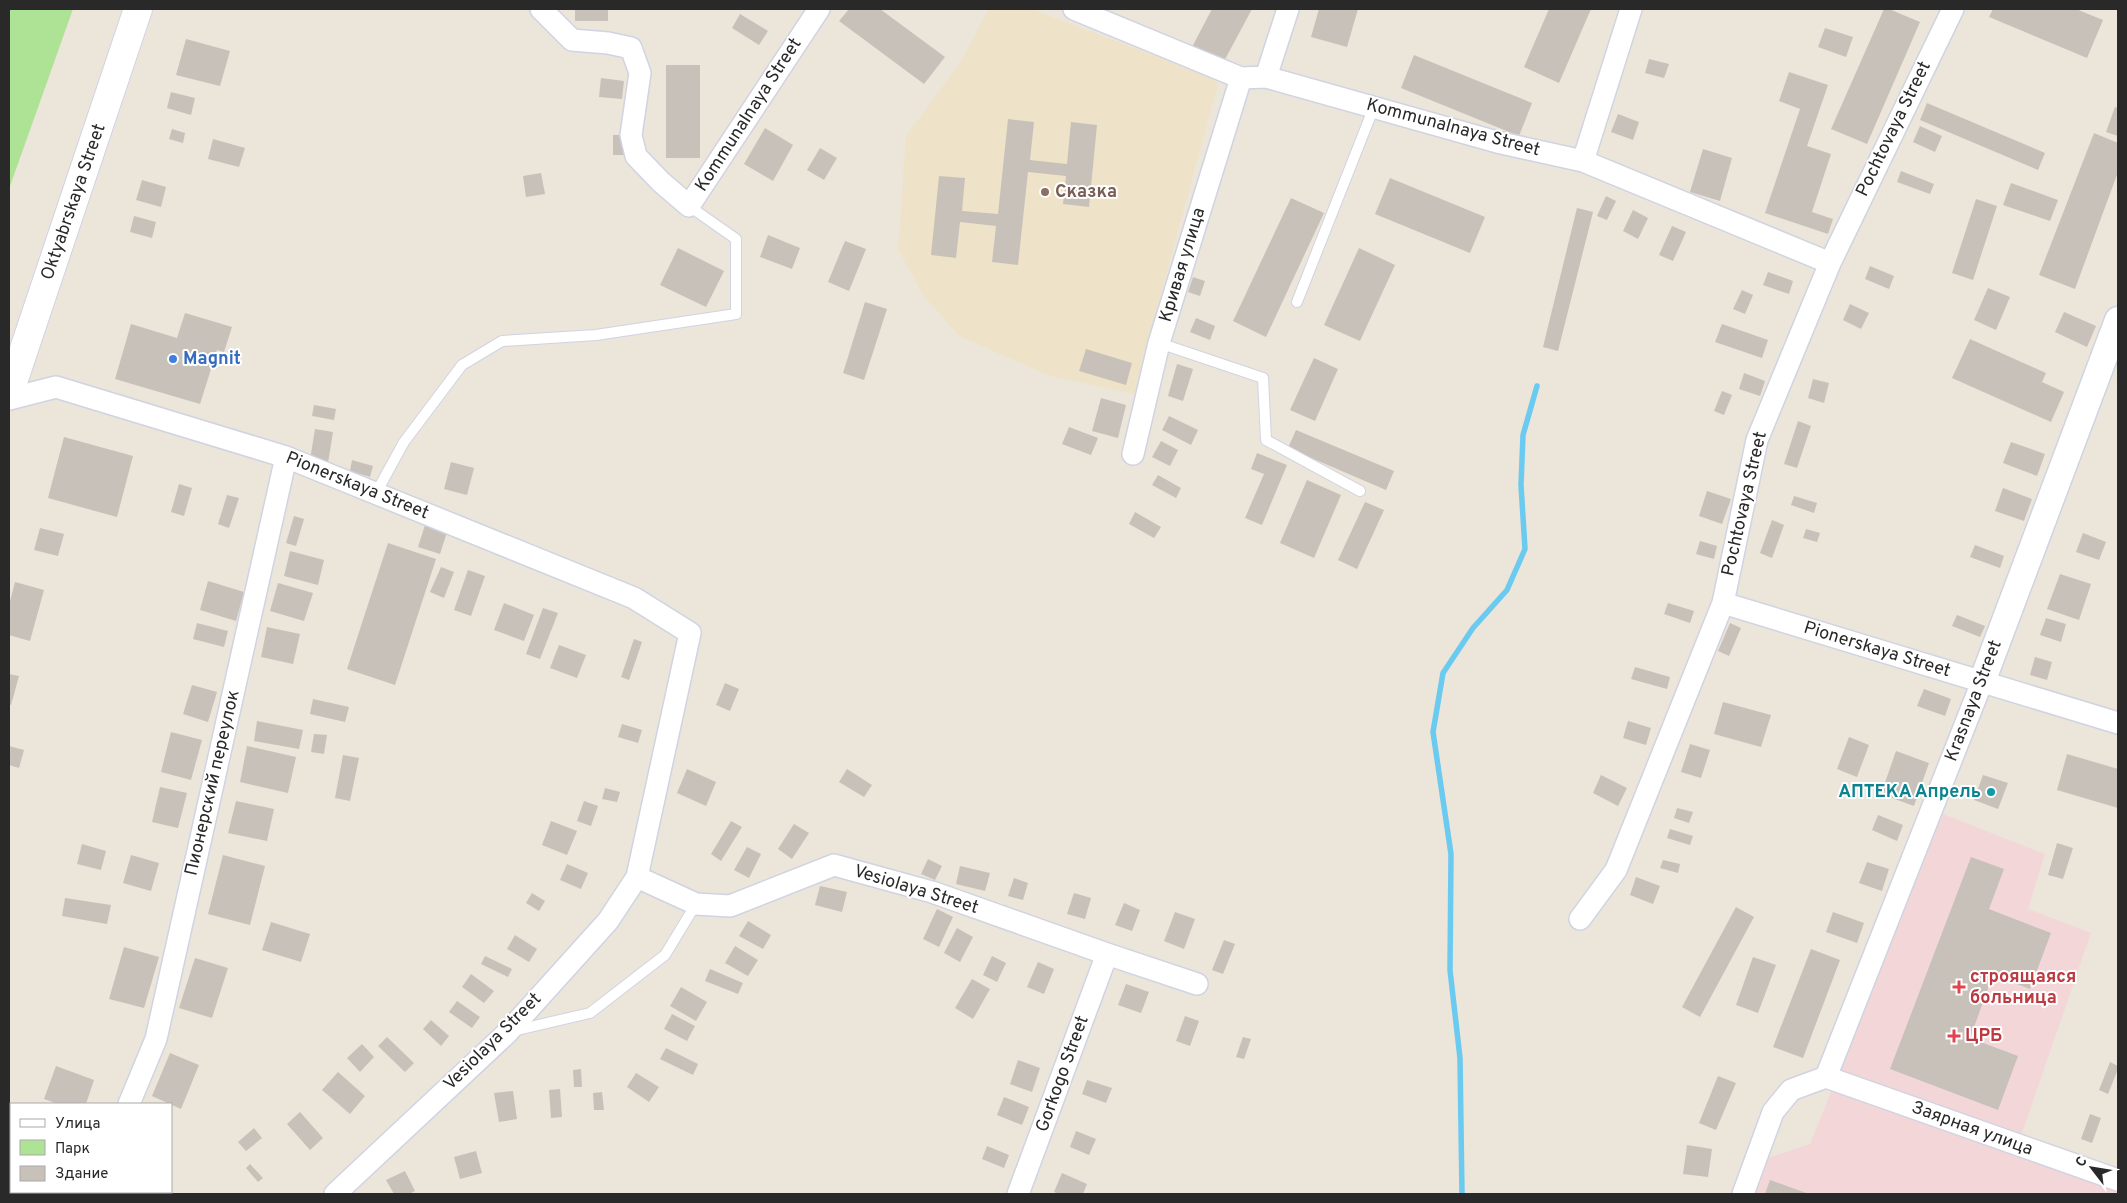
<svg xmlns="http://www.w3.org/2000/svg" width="2127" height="1203" font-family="Overpass,sans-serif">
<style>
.education{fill:#eee3c9}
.medical{fill:#f3d7d8}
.green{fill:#aee396}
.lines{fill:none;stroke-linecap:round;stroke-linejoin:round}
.stream{stroke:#6bcaf0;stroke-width:5.5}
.building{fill:#c7c1ba}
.service-casing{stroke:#d0d3e2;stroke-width:12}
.minor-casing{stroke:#d0d3e2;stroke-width:24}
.tertiary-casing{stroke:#d0d3e2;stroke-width:29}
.secondary-casing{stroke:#d0d3e2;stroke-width:30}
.service{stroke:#fff;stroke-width:10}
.minor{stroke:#fff;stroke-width:21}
.tertiary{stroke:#fff;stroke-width:26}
.secondary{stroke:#fff;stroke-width:28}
.education-dot{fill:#8d6e63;stroke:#fff;stroke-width:2}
.shop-dot{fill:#3f7fe0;stroke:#fff;stroke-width:2}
.culture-dot{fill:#0f9aa8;stroke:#fff;stroke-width:2}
.health-dot{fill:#e0444e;stroke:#fff;stroke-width:2}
.labels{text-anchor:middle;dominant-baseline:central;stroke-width:4;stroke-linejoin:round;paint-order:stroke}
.street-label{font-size:18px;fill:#292929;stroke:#fff}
.education-label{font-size:18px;font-weight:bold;fill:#785e54;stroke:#fff;text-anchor:start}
.shop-label{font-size:18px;font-weight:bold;fill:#366cbe;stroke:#fff;text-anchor:start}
.culture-label{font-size:18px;font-weight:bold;fill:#0d838f;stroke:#fff;text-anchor:end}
.health-label{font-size:18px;font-weight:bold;fill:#be3a42;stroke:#fff;text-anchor:start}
</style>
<rect width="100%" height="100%" fill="#ece5da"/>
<!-- education -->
<path class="education" d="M 989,9 L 1031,9 L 1219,80 L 1134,394 L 1050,376 L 959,336 L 923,295 L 898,249 L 906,136 L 959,64 Z"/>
<!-- medical -->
<path class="medical" d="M 1943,814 L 2045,854 L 2028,909 L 2091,933 L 2020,1139 L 2118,1187 L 2118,1194 L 1751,1194 L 1765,1159 L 1810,1144 Z"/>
<!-- green -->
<path class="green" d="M 9,9 L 73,9 L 9,189 Z"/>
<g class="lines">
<!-- stream -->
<path class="stream" d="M 1462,1194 L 1460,1058 L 1450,970 L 1451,854 L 1433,732 L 1443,673 L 1473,628 L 1507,590 L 1525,549 L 1521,485 L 1523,435 L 1537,386"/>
</g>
<!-- building -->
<path class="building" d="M 575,9 L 608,9 L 608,21 L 575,21 Z
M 849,9 L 880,9 L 945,57 L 924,84 L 839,21 Z
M 1212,9 L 1252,9 L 1222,65 L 1191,49 Z
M 1319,9 L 1358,9 L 1347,47 L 1311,37 Z
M 1549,9 L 1591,9 L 1559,83 L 1524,67 Z
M 1884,9 L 1889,9 L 1920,22 L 1867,144 L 1831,129 Z
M 1993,9 L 2076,9 L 2103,20 L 2087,58 L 1989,17 Z
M 740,14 L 768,31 L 759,45 L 732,28 Z
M 1825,28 L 1853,37 L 1846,57 L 1818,47 Z
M 186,39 L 230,51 L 220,86 L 176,75 Z
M 1414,55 L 1532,103 L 1519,136 L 1401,88 Z
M 1649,59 L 1669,64 L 1664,78 L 1645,73 Z
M 666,65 L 700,65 L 700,158 L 666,158 Z
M 1789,72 L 1828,85 L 1807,146 L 1831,154 L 1812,212 L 1833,219 L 1828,234 L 1765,213 L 1800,109 L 1779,101 Z
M 601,78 L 624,81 L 622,99 L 599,97 Z
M 171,92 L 195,98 L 191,115 L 167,108 Z
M 1927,103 L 2045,153 L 2038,170 L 1920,120 Z
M 2115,107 L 2118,108 L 2118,136 L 2106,132 Z
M 1618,114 L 1639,122 L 1633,140 L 1611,132 Z
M 1008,119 L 1034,122 L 1030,160 L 1067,164 L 1071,122 L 1097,125 L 1089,207 L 1063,204 L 1066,176 L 1028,172 L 1018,265 L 992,262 L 996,226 L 960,222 L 956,258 L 931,255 L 939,176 L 965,178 L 962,211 L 998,214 Z
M 1920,126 L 1942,136 L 1935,152 L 1913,142 Z
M 765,128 L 793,145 L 773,181 L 744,164 Z
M 172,129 L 185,133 L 183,143 L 169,139 Z
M 2094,133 L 2118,143 L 2118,172 L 2075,289 L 2039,275 Z
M 613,135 L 623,135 L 624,155 L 613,155 Z
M 213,139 L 245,148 L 239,167 L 208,159 Z
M 820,148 L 837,158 L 824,180 L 807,170 Z
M 1703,149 L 1732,158 L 1720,201 L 1690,192 Z
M 1901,171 L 1934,184 L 1930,194 L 1897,182 Z
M 541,173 L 545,194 L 526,197 L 523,176 Z
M 1390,178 L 1485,217 L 1470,253 L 1375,214 Z
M 142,180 L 166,187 L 161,207 L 136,200 Z
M 2011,183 L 2058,200 L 2050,221 L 2003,205 Z
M 1606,196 L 1616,201 L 1607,220 L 1597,216 Z
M 1291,198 L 1324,213 L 1266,337 L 1233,321 Z
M 1976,199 L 1997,206 L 1973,280 L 1952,273 Z
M 1577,208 L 1593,212 L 1558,351 L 1543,347 Z
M 1633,210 L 1648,218 L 1638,239 L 1623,231 Z
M 134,216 L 156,222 L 152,238 L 130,232 Z
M 1672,226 L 1686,232 L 1673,261 L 1659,255 Z
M 768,235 L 800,248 L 792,269 L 760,257 Z
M 845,241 L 866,249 L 849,291 L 828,282 Z
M 678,248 L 724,271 L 706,307 L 660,285 Z
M 1359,248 L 1395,265 L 1360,341 L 1324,325 Z
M 1870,266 L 1894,276 L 1889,289 L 1865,279 Z
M 1768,272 L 1793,281 L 1789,294 L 1763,285 Z
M 1193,277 L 1205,281 L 1200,296 L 1188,292 Z
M 1988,288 L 2010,297 L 1996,330 L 1974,320 Z
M 1742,290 L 1753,295 L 1745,314 L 1733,309 Z
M 865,302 L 887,309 L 864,380 L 843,373 Z
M 1850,304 L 1869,313 L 1861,329 L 1843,320 Z
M 2064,312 L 2096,326 L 2087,347 L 2055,332 Z
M 185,313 L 232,327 L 224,352 L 217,350 L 200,404 L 115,379 L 131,324 L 177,338 Z
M 1196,318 L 1215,326 L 1210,340 L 1190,332 Z
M 1722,324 L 1768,340 L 1762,358 L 1715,342 Z
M 1970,339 L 2046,373 L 2042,382 L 2064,392 L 2051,422 L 1952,378 Z
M 1086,349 L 1132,363 L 1126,385 L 1079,371 Z
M 1314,358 L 1338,369 L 1315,421 L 1290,410 Z
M 1177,364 L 1193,369 L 1183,401 L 1168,396 Z
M 1744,373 L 1765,381 L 1760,396 L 1739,389 Z
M 1813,379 L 1829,383 L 1824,403 L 1808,398 Z
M 1722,391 L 1732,395 L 1724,415 L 1714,411 Z
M 1101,398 L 1126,405 L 1118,438 L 1092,431 Z
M 314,405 L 336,409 L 334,420 L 312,416 Z
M 1169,416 L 1198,430 L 1191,445 L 1162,430 Z
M 1798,421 L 1811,426 L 1797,468 L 1784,464 Z
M 1069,427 L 1098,438 L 1091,455 L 1062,444 Z
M 315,429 L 333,432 L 328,463 L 310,460 Z
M 1296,430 L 1394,471 L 1386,490 L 1288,448 Z
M 64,437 L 133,456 L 117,517 L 48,498 Z
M 1161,441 L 1178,450 L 1170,466 L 1152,457 Z
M 2011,442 L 2045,454 L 2037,476 L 2003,463 Z
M 1257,453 L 1287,465 L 1262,525 L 1245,518 L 1264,474 L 1251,469 Z
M 352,460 L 373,466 L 370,477 L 350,471 Z
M 451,462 L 474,468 L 467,495 L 444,489 Z
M 1158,475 L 1181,488 L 1176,498 L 1152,485 Z
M 1307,480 L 1341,495 L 1314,558 L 1280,543 Z
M 179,484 L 192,488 L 184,516 L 171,512 Z
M 2003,488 L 2032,499 L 2024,521 L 1995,511 Z
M 1707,491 L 1731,499 L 1722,524 L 1699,516 Z
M 227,495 L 239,498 L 229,528 L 218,524 Z
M 1794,496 L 1817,503 L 1814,513 L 1791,505 Z
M 1365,502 L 1384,510 L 1357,569 L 1338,560 Z
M 1135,512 L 1161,527 L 1154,538 L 1129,524 Z
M 294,516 L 304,519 L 296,546 L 286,543 Z
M 1772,520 L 1784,525 L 1772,558 L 1760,553 Z
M 425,525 L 447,532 L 440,554 L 418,547 Z
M 40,528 L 64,534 L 58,556 L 34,550 Z
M 1806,529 L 1820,533 L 1817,542 L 1803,538 Z
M 2083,533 L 2106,542 L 2099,560 L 2076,552 Z
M 1700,541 L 1717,546 L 1714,559 L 1696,554 Z
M 388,543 L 436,559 L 395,685 L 347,669 Z
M 1975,545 L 2004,556 L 2000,568 L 1970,557 Z
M 290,551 L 324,560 L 318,585 L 284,576 Z
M 441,567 L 454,572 L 444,598 L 430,592 Z
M 468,570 L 485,576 L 471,616 L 454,610 Z
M 2060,574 L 2091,584 L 2079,620 L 2047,609 Z
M 208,581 L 244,592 L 236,621 L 200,610 Z
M 15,582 L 44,590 L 30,641 L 9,635 L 9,605 Z
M 278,583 L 313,593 L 304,621 L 270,611 Z
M 504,603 L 534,615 L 524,641 L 494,630 Z
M 1668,603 L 1694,611 L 1690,623 L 1664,614 Z
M 543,608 L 558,613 L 540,659 L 526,654 Z
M 1957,615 L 1985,626 L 1980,637 L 1952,626 Z
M 2046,618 L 2066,624 L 2061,642 L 2040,635 Z
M 197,623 L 228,631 L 224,647 L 193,639 Z
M 1730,623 L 1741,628 L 1729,656 L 1718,651 Z
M 267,627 L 300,634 L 293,664 L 261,657 Z
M 634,639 L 642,642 L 629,680 L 621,677 Z
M 559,645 L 586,655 L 577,678 L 550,668 Z
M 2035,657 L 2052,662 L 2047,680 L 2030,675 Z
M 1635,667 L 1670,677 L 1667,689 L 1631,679 Z
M 9,674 L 19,676 L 11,705 L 9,704 Z
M 725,683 L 739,689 L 730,711 L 716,705 Z
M 192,685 L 217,692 L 208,722 L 183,714 Z
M 1924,689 L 1951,699 L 1945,716 L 1917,706 Z
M 313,699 L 349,707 L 345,722 L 310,714 Z
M 1723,702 L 1771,715 L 1761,747 L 1714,734 Z
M 257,721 L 303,730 L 299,749 L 254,741 Z
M 1628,721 L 1651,728 L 1646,745 L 1623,738 Z
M 622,724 L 642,730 L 638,743 L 618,737 Z
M 171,732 L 202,740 L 191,780 L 161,772 Z
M 314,734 L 327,735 L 324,754 L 311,752 Z
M 1849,737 L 1869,745 L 1857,777 L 1837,769 Z
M 1690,744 L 1710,750 L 1701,778 L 1681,772 Z
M 9,746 L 24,750 L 19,768 L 9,765 Z
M 247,746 L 296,757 L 288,793 L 240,782 Z
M 1896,751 L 1929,763 L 1914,806 L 1881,794 Z
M 2067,754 L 2118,769 L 2118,808 L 2057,790 Z
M 343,755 L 359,758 L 350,801 L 335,798 Z
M 687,769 L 716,782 L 706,806 L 677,793 Z
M 847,769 L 872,785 L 864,797 L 839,782 Z
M 1601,775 L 1627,788 L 1618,806 L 1593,793 Z
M 1983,775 L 2008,783 L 1998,809 L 1974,800 Z
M 160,787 L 187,793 L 178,828 L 152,822 Z
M 605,788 L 620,792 L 617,802 L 602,799 Z
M 236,801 L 274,809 L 267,841 L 228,833 Z
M 584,801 L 598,806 L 591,826 L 577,821 Z
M 1677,808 L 1693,812 L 1689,823 L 1674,818 Z
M 1878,815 L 1903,825 L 1897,841 L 1872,830 Z
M 551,821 L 577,831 L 567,855 L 542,845 Z
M 731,821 L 742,827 L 721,861 L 711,854 Z
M 794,824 L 809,833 L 792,859 L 778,849 Z
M 1670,829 L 1693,836 L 1690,845 L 1667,838 Z
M 2057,843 L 2073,848 L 2063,879 L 2048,875 Z
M 82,844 L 106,851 L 101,870 L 77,864 Z
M 747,847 L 761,854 L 749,878 L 734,870 Z
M 131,855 L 159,863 L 151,891 L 123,883 Z
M 223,855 L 265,866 L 250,925 L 208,914 Z
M 1971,857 L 2004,869 L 1989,909 L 2051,933 L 2030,989 L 1993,975 L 1970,1038 L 2018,1056 L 1998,1110 L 1890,1069 Z
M 928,859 L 942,866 L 935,880 L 921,874 Z
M 1663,860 L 1680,864 L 1678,873 L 1660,868 Z
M 1867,862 L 1889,869 L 1882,891 L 1859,883 Z
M 567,864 L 588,873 L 581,889 L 560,880 Z
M 960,866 L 990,873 L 985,891 L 956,884 Z
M 1636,877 L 1660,886 L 1653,904 L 1630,895 Z
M 1014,878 L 1028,883 L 1023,900 L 1008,896 Z
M 820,886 L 847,892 L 842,912 L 815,905 Z
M 532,893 L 545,901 L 539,911 L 526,903 Z
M 1074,893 L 1091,898 L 1085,919 L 1067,914 Z
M 65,898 L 111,905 L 107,924 L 62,916 Z
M 1124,903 L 1140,910 L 1132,931 L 1115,925 Z
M 1736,907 L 1754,917 L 1700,1017 L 1682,1007 Z
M 937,909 L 953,917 L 939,947 L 923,939 Z
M 1175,912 L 1195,919 L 1184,949 L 1164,941 Z
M 1833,912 L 1864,923 L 1857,943 L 1826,932 Z
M 748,921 L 771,935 L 763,949 L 739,936 Z
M 271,922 L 310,934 L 301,962 L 262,950 Z
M 957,928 L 973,937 L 960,962 L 944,953 Z
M 515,935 L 537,949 L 529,962 L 507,949 Z
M 1224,940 L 1235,944 L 1223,974 L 1212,970 Z
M 735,946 L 758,960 L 748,976 L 725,963 Z
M 124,947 L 159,957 L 144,1008 L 109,999 Z
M 1811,949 L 1840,960 L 1803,1058 L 1773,1047 Z
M 485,956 L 512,969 L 508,977 L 481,964 Z
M 992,956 L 1006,963 L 997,982 L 983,975 Z
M 1753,957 L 1776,965 L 1758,1013 L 1736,1005 Z
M 195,958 L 228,968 L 212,1018 L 179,1008 Z
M 1038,962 L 1054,969 L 1044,994 L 1027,987 Z
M 710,969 L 743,983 L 738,994 L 705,981 Z
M 471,974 L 494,991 L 484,1003 L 462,987 Z
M 972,979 L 990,989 L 973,1019 L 955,1008 Z
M 1126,984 L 1149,992 L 1141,1013 L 1118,1005 Z
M 681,987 L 707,1002 L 696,1021 L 670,1006 Z
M 457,1001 L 480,1017 L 472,1028 L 449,1012 Z
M 672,1014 L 695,1026 L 687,1041 L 664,1029 Z
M 1185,1016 L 1199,1021 L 1190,1046 L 1176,1041 Z
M 431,1020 L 449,1036 L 441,1046 L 423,1029 Z
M 387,1037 L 414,1063 L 405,1072 L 378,1046 Z
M 1243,1037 L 1251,1039 L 1244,1059 L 1236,1057 Z
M 362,1044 L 374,1057 L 360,1072 L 347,1058 Z
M 666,1048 L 698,1064 L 693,1075 L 660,1059 Z
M 170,1053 L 199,1065 L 181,1109 L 152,1096 Z
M 1018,1060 L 1040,1068 L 1032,1092 L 1010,1084 Z
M 2110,1062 L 2118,1066 L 2118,1069 L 2108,1094 L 2099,1090 Z
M 56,1066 L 94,1080 L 86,1104 L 58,1104 L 44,1099 Z
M 581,1069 L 582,1087 L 574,1087 L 573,1070 Z
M 338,1072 L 365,1096 L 350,1114 L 322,1090 Z
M 636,1073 L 659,1087 L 649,1102 L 627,1087 Z
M 1718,1076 L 1736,1083 L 1716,1130 L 1699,1123 Z
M 1087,1080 L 1112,1088 L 1106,1103 L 1082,1094 Z
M 560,1089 L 562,1117 L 551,1118 L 549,1090 Z
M 513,1091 L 517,1119 L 499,1122 L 494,1093 Z
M 602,1092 L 604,1110 L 594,1110 L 593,1093 Z
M 1004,1097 L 1029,1107 L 1022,1125 L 997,1115 Z
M 300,1112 L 323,1138 L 310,1150 L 287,1124 Z
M 2090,1114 L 2101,1118 L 2092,1143 L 2081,1139 Z
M 254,1128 L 262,1138 L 246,1151 L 238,1142 Z
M 1076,1131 L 1096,1139 L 1089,1155 L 1070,1147 Z
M 1687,1145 L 1712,1149 L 1708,1177 L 1683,1174 Z
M 987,1146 L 1009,1155 L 1004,1168 L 982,1159 Z
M 476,1151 L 482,1173 L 460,1179 L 454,1157 Z
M 250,1164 L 263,1178 L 258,1182 L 246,1168 Z
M 405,1171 L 415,1191 L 409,1194 L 394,1194 L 386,1180 Z
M 1062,1173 L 1087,1184 L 1083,1194 L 1059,1194 L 1054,1192 Z
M 1770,1180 L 1809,1194 L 1765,1194 Z"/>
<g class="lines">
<defs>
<path id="service" d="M 1297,302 L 1374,107
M 1159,343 L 1263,378 L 1266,440 L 1360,491
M 376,493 L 404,442 L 462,365 L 502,341 L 596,335 L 736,314 L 736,239 L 689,206
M 513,1031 L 590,1013 L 665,955 L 696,904"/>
<path id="minor" d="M 541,9 L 572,40 L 608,43 L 631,48 L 640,73 L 631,135 L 636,156 L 661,182 L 689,206 L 819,9
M 1074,9 L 1241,78 L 1266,77 L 1497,142 L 1583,161 L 1830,263
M 1266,77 L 1288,9
M 1583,161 L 1631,9
M 9,399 L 56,387 L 286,457 L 634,598 L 690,633 L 637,877 L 608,921 L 507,1033 L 335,1194
M 1133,454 L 1159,343 L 1241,78
M 1723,603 L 2118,723
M 637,877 L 696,904 L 730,906 L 834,865 L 932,892 L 1107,954 L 1197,984
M 1580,919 L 1616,870 L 1723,603 L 1757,440 L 1830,263 L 1953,9
M 1826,1077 L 2118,1180
M 129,1104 L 156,1039 L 286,457
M 1018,1194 L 1107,954
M 1743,1194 L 1773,1112 L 1791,1090 L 1826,1077 L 1982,682"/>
<path id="tertiary" d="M 1982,682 L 2118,320"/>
<path id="secondary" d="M 9,394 L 138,9"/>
</defs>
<!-- service casing -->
<use href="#service" class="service-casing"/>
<!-- minor casing -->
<use href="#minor" class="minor-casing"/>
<!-- tertiary casing -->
<use href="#tertiary" class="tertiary-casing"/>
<!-- secondary casing -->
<use href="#secondary" class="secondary-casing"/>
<!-- service -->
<use href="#service" class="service"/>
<!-- minor -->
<use href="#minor" class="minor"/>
<!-- tertiary -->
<use href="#tertiary" class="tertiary"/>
<!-- secondary -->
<use href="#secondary" class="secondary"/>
</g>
<!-- markers -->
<circle class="education-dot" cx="1045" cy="192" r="5"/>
<circle class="shop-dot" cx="173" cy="359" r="5"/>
<circle class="culture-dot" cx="1991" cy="792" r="5"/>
<g class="health-dot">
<path d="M1956.5 979.5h5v5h5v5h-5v5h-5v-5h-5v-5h5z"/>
<path d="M1951.5 1028.5h5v5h5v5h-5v5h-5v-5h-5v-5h5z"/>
</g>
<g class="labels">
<!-- street labels -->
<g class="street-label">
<text transform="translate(749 115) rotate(-57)">Kommunalnaya Street</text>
<text transform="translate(1453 128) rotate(15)">Kommunalnaya Street</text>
<text transform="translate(1894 129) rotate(-64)">Pochtovaya Street</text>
<text transform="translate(74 202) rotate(-71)">Oktyabrskaya Street</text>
<text transform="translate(1183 265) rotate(-73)">Кривая улица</text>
<text transform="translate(357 486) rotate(22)">Pionerskaya Street</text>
<text transform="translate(1745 504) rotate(-77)">Pochtovaya Street</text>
<text transform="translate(1877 650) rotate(17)">Pionerskaya Street</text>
<text transform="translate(1974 701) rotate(-69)">Krasnaya Street</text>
<text transform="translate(213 783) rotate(-77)">Пионерский переулок</text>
<text transform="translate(916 890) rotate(17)">Vesiolaya Street</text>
<text transform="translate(493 1042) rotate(-45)">Vesiolaya Street</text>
<text transform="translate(1063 1074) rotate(-70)">Gorkogo Street</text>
<text transform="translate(1972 1129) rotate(20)">Заярная улица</text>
</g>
<!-- education labels -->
<g class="education-label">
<text x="1055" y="192">Сказка</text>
</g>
<!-- shop labels -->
<g class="shop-label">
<text x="183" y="359">Magnit</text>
</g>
<!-- culture labels -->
<g class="culture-label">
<text x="1981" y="792">АПТЕКА Апрель</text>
</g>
<!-- health labels -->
<g class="health-label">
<text x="1970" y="977">строящаяся<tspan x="1970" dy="21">больница</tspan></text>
<text x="1965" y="1036">ЦРБ</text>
</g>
</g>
<!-- border -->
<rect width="2127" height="1203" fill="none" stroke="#292929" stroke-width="20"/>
<!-- legend -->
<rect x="10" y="1103" width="162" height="90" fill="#ffffff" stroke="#a9a9a9"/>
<rect x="20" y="1119" width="25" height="8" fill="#ffffff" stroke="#a9a9a9"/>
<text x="55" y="1128" font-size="15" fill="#292929">Улица</text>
<rect x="20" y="1140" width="25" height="15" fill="#aee396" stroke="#a9a9a9"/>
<text x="55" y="1153" font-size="15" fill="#292929">Парк</text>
<rect x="20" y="1166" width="25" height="15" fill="#c7c1ba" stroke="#a9a9a9"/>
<text x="55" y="1178" font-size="15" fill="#292929">Здание</text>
<!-- north arrow -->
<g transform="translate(2092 1168) rotate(301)" stroke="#ffffff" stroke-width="4" paint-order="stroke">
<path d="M0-4L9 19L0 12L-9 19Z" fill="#292929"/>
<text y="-8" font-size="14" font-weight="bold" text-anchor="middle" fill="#292929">С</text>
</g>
</svg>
